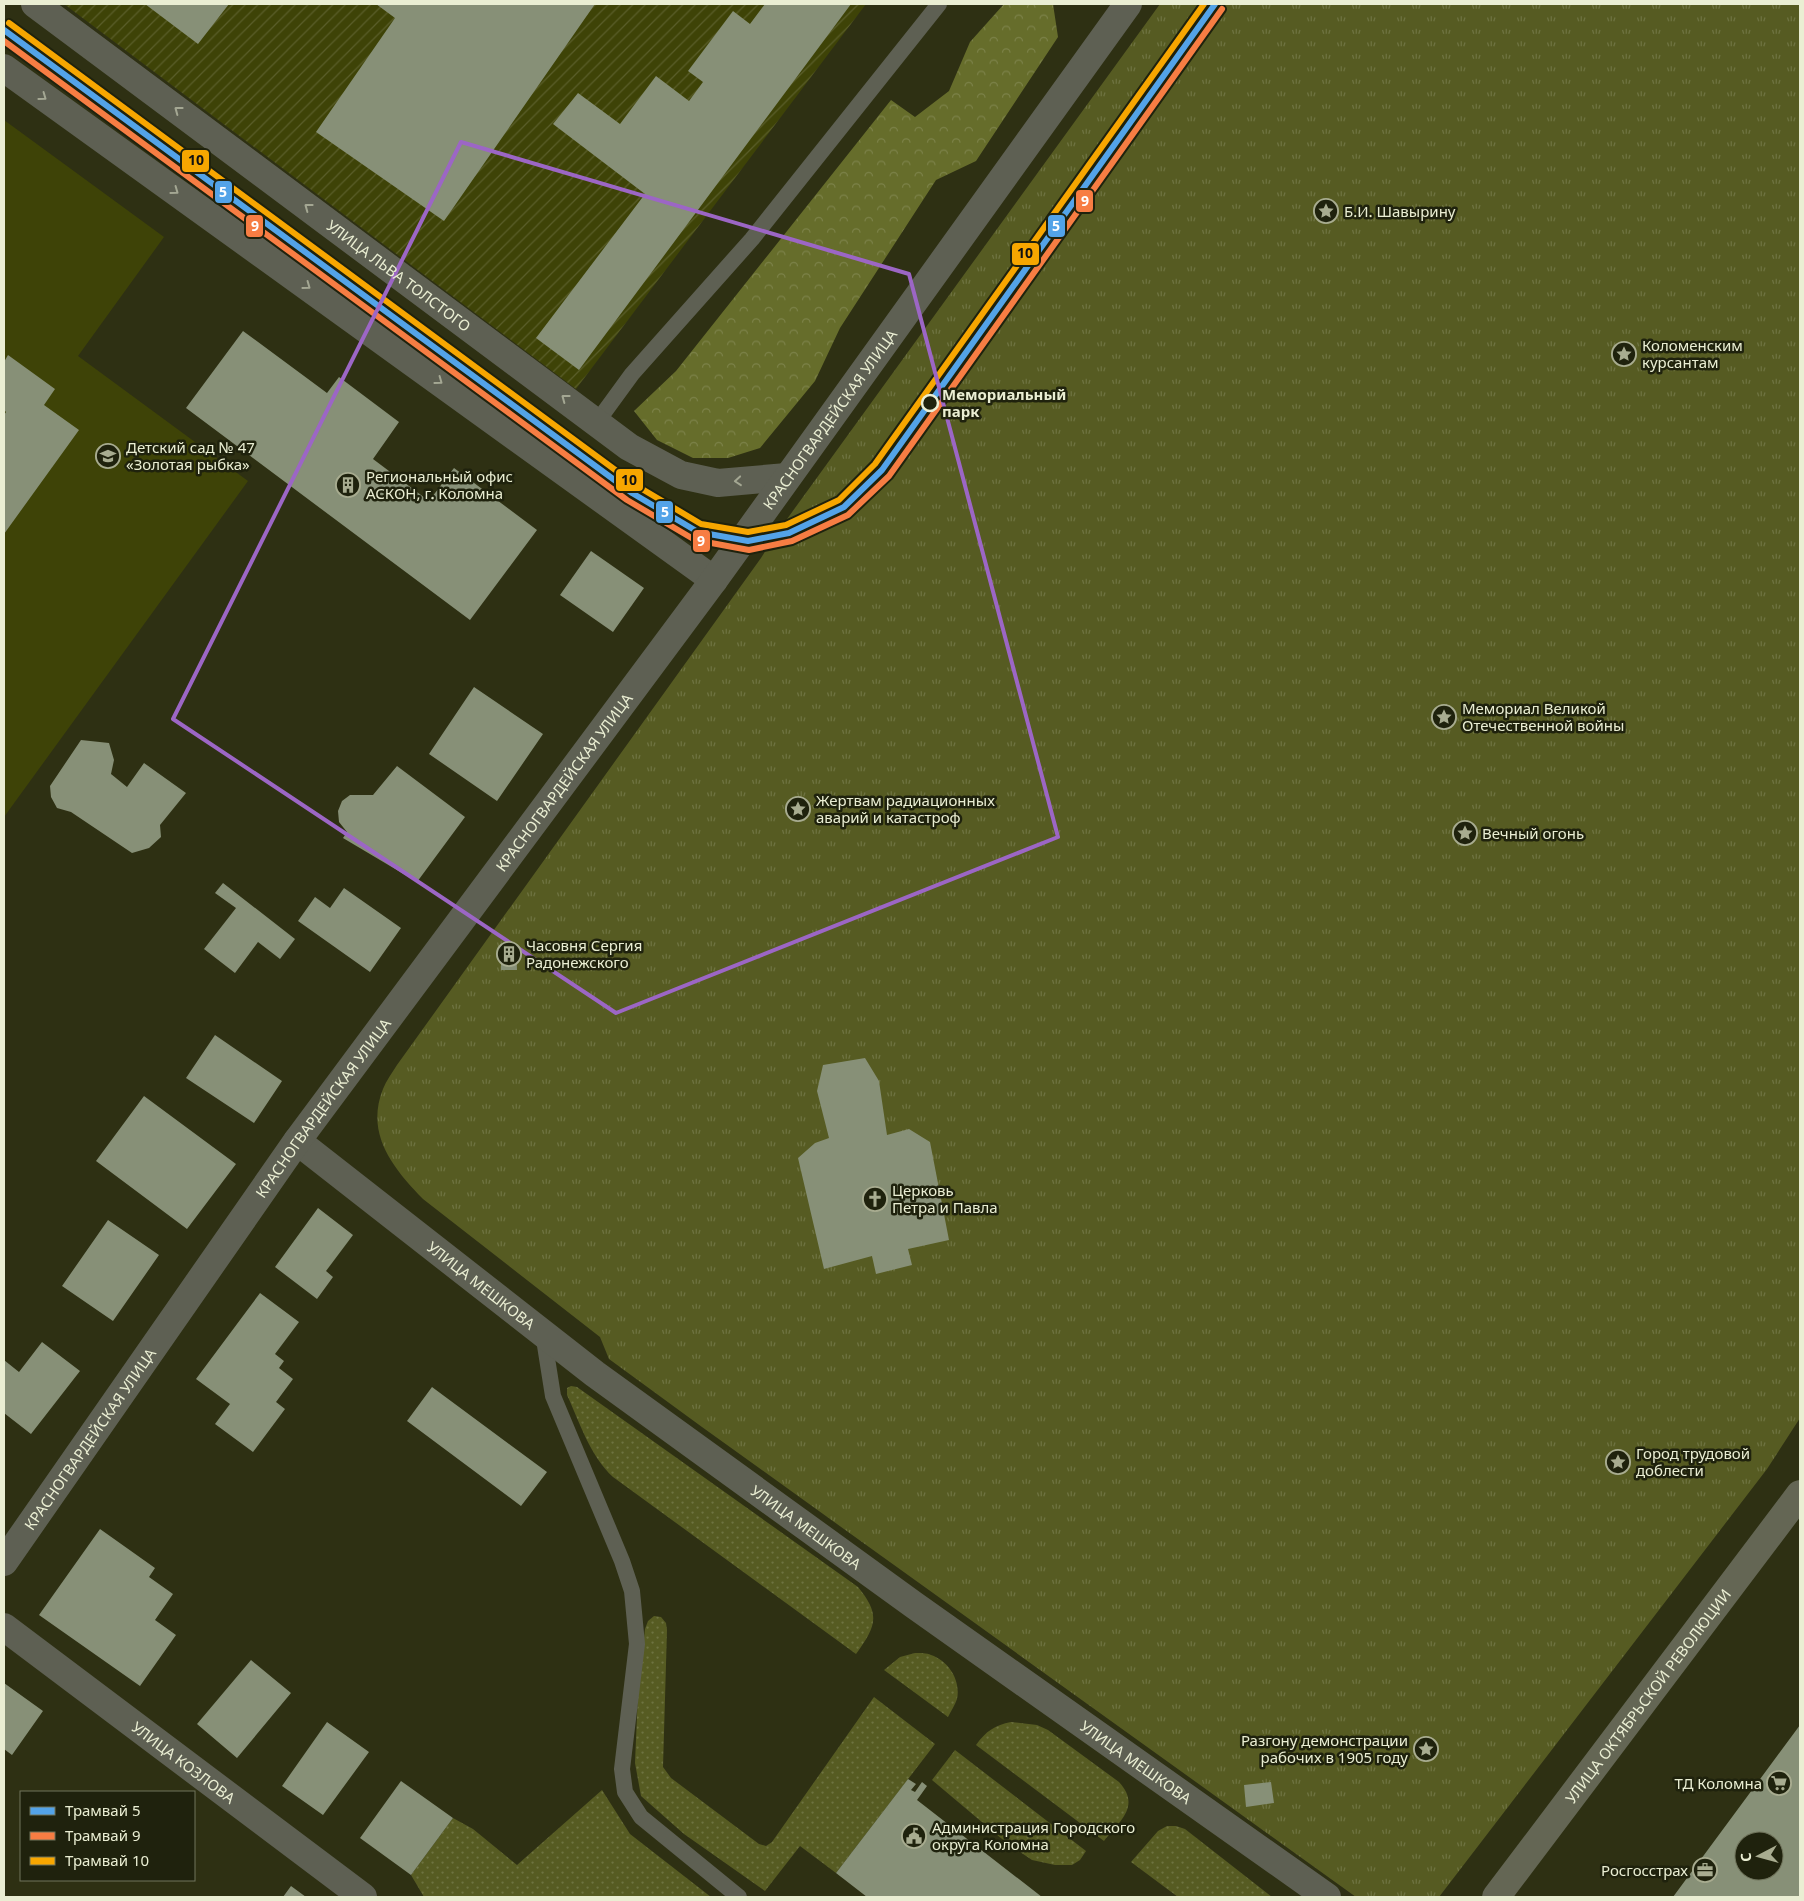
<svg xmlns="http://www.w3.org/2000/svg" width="1804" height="1901" font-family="'Noto Sans',sans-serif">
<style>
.built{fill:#3e4307}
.industrial{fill:url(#industrial-furrows)}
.grass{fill:url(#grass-dots)}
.forest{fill:url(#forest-crowns)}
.park{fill:url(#park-tufts)}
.building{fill:#879077;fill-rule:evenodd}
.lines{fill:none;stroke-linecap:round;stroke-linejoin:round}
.service{stroke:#5e6053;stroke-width:16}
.minor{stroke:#5e6053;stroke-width:28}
.tertiary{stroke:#5e6053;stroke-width:28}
.primary{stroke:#646654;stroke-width:28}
.tram-1-casing{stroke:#1f220d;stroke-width:10}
.tram-2-casing{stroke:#1f220d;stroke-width:10}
.tram-3-casing{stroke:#1f220d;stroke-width:10}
.tram-1{stroke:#53a3e8;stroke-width:6}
.tram-2{stroke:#f77d43;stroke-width:6}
.tram-3{stroke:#f7a600;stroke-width:6}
.oneway{stroke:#a4a793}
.marked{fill:none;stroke:#9c66c5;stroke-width:4;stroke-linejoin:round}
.stop-dot{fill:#1f220d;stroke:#eaeed3;stroke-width:2.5}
.labels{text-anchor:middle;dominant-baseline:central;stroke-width:5;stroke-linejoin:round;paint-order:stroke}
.poi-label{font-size:15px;fill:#eaeed3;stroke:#1f220d;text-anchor:start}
.street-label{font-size:15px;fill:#eaeed3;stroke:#1f220d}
.stop-label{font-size:15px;font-weight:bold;fill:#eaeed3;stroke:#1f220d;text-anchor:start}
.line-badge{stroke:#1f220d;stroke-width:2}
.badge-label{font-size:14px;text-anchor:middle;font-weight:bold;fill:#fff}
.pale-badge-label{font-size:14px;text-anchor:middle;font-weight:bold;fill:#111}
</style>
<defs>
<pattern id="industrial-furrows" width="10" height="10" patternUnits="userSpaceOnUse" patternTransform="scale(1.25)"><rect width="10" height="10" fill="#3e4307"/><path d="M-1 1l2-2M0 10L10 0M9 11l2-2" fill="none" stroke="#5a5e2a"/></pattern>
<pattern id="grass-dots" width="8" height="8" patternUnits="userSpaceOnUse" patternTransform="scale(1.25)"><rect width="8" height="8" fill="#565b22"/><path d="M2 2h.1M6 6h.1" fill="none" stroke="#6e7341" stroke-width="1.8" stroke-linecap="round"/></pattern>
<pattern id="forest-crowns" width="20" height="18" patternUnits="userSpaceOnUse" patternTransform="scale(1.25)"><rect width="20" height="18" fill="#666d2b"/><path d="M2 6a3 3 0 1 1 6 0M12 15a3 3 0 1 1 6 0" fill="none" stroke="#7c8249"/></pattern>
<pattern id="park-tufts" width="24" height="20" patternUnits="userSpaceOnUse" patternTransform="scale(1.25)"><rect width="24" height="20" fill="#565b22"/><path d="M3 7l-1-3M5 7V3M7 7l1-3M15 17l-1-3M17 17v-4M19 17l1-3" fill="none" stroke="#6e7341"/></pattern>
</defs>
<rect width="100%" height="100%" fill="#2e3013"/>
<!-- built -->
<path class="built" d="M 4,120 L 164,237 L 78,356 L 248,481 L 4,817 Z"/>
<!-- industrial -->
<path class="industrial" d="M 64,4 L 866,4 L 576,389 Z"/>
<!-- grass -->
<path class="grass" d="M 571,1386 L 577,1387 L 858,1587 C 881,1615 876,1626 856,1654 L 613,1477 C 590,1456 580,1423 567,1395 L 567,1388 Z
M 654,1616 L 661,1617 L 666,1623 L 667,1630 L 663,1767 L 671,1778 L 759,1844 L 766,1846 L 772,1842 L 874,1697 L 935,1744 L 836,1873 L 800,1846 L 765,1891 L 684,1834 L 641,1796 L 635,1763 L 638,1692 L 645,1629 L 648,1621 Z
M 915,1653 C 920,1653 927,1653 931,1655 C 949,1661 961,1681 957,1699 C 955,1705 951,1711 948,1717 L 884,1670 L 900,1657 Z
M 1011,1722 L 1037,1725 L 1048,1730 L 1119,1782 C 1141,1806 1120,1821 1104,1841 L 976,1745 C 986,1731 995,1725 1011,1722 Z
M 955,1750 L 1086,1851 L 1080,1860 L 1072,1865 L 1055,1865 L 1032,1860 L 1008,1844 L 932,1780 Z
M 602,1790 L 630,1834 L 711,1897 L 424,1897 L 411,1875 L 453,1818 L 473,1829 L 517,1865 Z
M 1167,1826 L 1176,1826 L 1185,1829 L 1272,1897 L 1178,1897 L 1131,1862 L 1158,1831 Z"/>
<!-- forest -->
<path class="forest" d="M 1004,4 L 1053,4 L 1058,37 L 976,161 L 936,180 L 840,328 L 815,381 L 760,448 L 728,458 L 693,458 L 657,440 L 634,411 L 676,371 L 891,100 L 915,117 L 949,91 L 970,42 Z"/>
<!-- park -->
<path class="park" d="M 1160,4 L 1800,4 L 1800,1418 L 1767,1469 L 1439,1897 L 1356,1897 L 702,1427 L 609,1359 L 600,1337 L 423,1199 C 393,1168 365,1134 383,1089 C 386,1081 392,1073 397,1065 L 761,558 L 774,537 Z"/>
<!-- building -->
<path class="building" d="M 145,4 L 229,4 L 198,44 Z
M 376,4 L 595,4 L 444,221 L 316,132 L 395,18 Z
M 765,4 L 851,4 L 579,370 L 536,338 L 645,194 L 553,124 L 578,93 L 620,124 L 656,76 L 689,101 L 703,82 L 688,71 L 733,11 L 750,24 Z
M 243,331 L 327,393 L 339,377 L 399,422 L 373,459 L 429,501 L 454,468 L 537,530 L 470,620 L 186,408 Z
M 8,355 L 55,389 L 44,405 L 79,430 L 4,534 L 4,415 L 6,412 L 4,410 L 4,362 Z
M 591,551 L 644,588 L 613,632 L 560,595 Z
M 474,687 L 543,734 L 497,801 L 429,754 Z
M 81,740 L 109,743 L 114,760 L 111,774 L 127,787 L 144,763 L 186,793 L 160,825 L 161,837 L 149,848 L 132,853 L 71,812 L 57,808 L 51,797 L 50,786 Z
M 397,766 L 465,817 L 417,882 L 343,838 L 347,832 L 339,822 L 338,811 L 342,801 L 350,795 L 373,795 Z
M 223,883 L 295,939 L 280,959 L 258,942 L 235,973 L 204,949 L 236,908 L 215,893 Z
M 344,888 L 401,928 L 370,972 L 298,921 L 315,897 L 330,908 Z
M 501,946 L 516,946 L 517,970 L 501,970 Z
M 215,1035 L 282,1081 L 254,1123 L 186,1078 Z
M 865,1058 L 879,1081 L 887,1135 L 909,1129 L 930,1142 L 949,1240 L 908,1249 L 912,1265 L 876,1274 L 872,1256 L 824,1269 L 798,1158 L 815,1143 L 829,1138 L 817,1091 L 823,1065 Z
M 144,1096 L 236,1164 L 187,1229 L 96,1161 Z
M 318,1208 L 353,1235 L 326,1271 L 333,1277 L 317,1299 L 275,1267 Z
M 108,1220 L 159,1255 L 113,1321 L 62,1286 Z
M 260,1293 L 299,1322 L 275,1354 L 284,1361 L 279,1368 L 293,1379 L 276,1402 L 285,1409 L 253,1452 L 215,1424 L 230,1404 L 196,1379 Z
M 42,1342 L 80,1371 L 31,1434 L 4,1413 L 4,1360 L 19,1372 Z
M 432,1387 L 547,1472 L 521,1506 L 407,1421 Z
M 100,1529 L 155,1568 L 149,1577 L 173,1594 L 155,1620 L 176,1635 L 140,1686 L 39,1615 Z
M 251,1660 L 291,1693 L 237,1758 L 197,1724 Z
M 4,1683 L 43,1711 L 12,1755 L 4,1749 Z
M 327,1722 L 369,1752 L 323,1815 L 282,1786 Z
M 1800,1725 L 1800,1897 L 1673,1897 ZM 1744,1841 L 1774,1841 L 1774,1871 L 1744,1871 Z
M 908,1779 L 916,1784 L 911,1790 L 915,1792 L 922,1782 L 927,1786 L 917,1800 L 1042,1897 L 867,1897 L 836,1873 Z
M 401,1781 L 453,1818 L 411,1875 L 360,1838 Z
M 1271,1782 L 1274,1803 L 1246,1807 L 1244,1785 Z
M 291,1886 L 306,1897 L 283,1897 Z"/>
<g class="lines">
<!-- service -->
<path class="service" d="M 597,422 L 632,374 L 752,239 L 939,4
M 543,1333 L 553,1396 L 622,1561 L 632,1591 L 637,1644 L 622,1769 L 625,1792 L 641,1817 L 739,1897"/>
<!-- minor -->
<g class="minor">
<path id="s1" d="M 297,1141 L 595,1374 L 914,1605 L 1327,1897"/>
<path id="s2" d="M 4,1627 L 363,1897"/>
</g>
<!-- tertiary -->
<g class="tertiary">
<path id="s3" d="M 35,4 L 629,447 L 681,475 L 718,483 L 787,477"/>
<path d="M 4,68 L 714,580"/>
<path id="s4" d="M 4,1562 L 297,1141 L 714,580 L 1128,4"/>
</g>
<!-- primary -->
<path class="primary" id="s5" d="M 1496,1897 L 1800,1494"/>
<defs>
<path id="tram-1" d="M 4,30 L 632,493 L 698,532 L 748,541 L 789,533 L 844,507 L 882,470 L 1215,4"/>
<path id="tram-2" d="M 4,41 L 627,500 L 695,540 L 749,550 L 792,541 L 848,515 L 889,476 L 1222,9"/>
<path id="tram-3" d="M 9,23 L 637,486 L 701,524 L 748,532 L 786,525 L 839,500 L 875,464 L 1204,4"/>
</defs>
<!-- tram-1 casing -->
<use href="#tram-1" class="tram-1-casing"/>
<!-- tram-2 casing -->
<use href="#tram-2" class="tram-2-casing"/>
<!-- tram-3 casing -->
<use href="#tram-3" class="tram-3-casing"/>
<!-- tram-1 -->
<use href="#tram-1" class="tram-1"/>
<!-- tram-2 -->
<use href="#tram-2" class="tram-2"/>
<!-- tram-3 -->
<use href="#tram-3" class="tram-3"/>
</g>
<!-- one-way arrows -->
<defs><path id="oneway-chevron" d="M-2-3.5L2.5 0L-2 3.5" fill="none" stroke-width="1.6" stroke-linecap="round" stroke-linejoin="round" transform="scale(1.25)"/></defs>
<g class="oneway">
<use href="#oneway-chevron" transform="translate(43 97) rotate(36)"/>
<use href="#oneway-chevron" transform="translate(178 110) rotate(-143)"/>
<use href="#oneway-chevron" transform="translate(175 191) rotate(36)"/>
<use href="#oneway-chevron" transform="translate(308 207) rotate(-143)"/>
<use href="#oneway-chevron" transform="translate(307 286) rotate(36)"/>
<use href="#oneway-chevron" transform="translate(439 381) rotate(36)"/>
<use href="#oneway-chevron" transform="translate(565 398) rotate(-143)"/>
<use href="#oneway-chevron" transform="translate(738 481) rotate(175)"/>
</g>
<!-- marked area -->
<path class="marked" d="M 461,142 L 909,274 L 1058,837 L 616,1013 L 173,719 Z"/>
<!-- icons -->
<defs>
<symbol id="sight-ring" viewBox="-11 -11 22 22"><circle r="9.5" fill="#1f220d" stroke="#a8ac90" stroke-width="1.5"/><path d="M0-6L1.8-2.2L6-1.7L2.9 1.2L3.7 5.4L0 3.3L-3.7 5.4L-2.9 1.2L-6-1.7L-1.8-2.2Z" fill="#a8ac90"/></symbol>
<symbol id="school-ring" viewBox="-11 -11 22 22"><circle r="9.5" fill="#1f220d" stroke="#a8ac90" stroke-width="1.5"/><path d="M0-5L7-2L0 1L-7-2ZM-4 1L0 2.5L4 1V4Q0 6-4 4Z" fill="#a8ac90"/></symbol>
<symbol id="building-ring" viewBox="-11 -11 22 22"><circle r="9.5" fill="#1f220d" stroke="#a8ac90" stroke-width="1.5"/><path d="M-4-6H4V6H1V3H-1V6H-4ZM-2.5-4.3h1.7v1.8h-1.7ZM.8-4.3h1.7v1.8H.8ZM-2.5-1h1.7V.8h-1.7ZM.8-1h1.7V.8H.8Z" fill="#a8ac90"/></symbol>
<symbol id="church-ring" viewBox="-11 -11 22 22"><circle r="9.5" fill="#1f220d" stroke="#a8ac90" stroke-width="1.5"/><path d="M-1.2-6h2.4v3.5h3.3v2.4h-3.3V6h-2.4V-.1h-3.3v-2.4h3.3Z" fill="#a8ac90"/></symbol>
<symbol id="supermarket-ring" viewBox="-11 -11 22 22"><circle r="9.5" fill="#1f220d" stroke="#a8ac90" stroke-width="1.5"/><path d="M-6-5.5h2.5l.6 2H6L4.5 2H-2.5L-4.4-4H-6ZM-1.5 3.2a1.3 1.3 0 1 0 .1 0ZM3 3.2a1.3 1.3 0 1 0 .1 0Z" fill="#a8ac90"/></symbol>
<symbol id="civic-ring" viewBox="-11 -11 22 22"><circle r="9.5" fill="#1f220d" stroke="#a8ac90" stroke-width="1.5"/><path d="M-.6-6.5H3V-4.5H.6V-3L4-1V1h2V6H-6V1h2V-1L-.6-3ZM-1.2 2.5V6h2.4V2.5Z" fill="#a8ac90"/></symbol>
<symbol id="office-ring" viewBox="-11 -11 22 22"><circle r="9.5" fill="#1f220d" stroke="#a8ac90" stroke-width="1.5"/><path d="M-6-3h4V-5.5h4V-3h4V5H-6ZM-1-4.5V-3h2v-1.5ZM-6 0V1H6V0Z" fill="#a8ac90"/></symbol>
</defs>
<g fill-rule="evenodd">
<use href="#sight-ring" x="1312" y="197" width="28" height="28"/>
<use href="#sight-ring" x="1610" y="340" width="28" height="28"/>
<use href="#school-ring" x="94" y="442" width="28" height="28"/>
<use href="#building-ring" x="334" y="471" width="28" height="28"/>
<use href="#sight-ring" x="1430" y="703" width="28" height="28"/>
<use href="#sight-ring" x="784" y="795" width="28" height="28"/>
<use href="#sight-ring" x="1451" y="819" width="28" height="28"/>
<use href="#building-ring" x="495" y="940" width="28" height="28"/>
<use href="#church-ring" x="861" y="1185" width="28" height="28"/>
<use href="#sight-ring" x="1604" y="1448" width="28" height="28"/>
<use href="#sight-ring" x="1412" y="1735" width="28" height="28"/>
<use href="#supermarket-ring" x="1765" y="1769" width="28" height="28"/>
<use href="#civic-ring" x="900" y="1822" width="28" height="28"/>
<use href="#office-ring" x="1691" y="1856" width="28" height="28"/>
</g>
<!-- markers -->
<circle class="stop-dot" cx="930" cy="403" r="8"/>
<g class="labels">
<!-- poi labels -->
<g class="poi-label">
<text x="1344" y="211">Б.И. Шавырину</text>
<text x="1642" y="345">Коломенским<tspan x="1642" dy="17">курсантам</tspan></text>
<text x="126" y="447">Детский сад № 47<tspan x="126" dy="17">«Золотая рыбка»</tspan></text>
<text x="366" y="476">Региональный офис<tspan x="366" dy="17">АСКОН, г. Коломна</tspan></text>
<text x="1462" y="708">Мемориал Великой<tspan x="1462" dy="17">Отечественной войны</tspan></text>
<text x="816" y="800">Жертвам радиационных<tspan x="816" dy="17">аварий и катастроф</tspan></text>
<text x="1482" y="833">Вечный огонь</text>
<text x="526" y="945">Часовня Сергия<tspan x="526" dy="17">Радонежского</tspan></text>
<text x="892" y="1190">Церковь<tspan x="892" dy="17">Петра и Павла</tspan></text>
<text x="1636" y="1453">Город трудовой<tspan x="1636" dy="17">доблести</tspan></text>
<text x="1408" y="1740" text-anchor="end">Разгону демонстрации<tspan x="1408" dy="17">рабочих в 1905 году</tspan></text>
<text x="1762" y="1783" text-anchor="end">ТД Коломна</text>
<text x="932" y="1827">Администрация Городского<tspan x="932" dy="17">округа Коломна</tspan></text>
<text x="1688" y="1870" text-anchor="end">Росгосстрах</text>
</g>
<!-- street labels -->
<g class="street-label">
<text stroke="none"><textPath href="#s3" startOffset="454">УЛИЦА ЛЬВА ТОЛСТОГО</textPath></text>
<text stroke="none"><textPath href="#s4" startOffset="1410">КРАСНОГВАРДЕЙСКАЯ УЛИЦА</textPath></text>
<text stroke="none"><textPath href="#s4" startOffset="960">КРАСНОГВАРДЕЙСКАЯ УЛИЦА</textPath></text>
<text stroke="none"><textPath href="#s4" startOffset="555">КРАСНОГВАРДЕЙСКАЯ УЛИЦА</textPath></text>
<text stroke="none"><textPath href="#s1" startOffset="234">УЛИЦА МЕШКОВА</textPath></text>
<text stroke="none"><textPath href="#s4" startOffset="150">КРАСНОГВАРДЕЙСКАЯ УЛИЦА</textPath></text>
<text stroke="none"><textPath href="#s1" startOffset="639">УЛИЦА МЕШКОВА</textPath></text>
<text stroke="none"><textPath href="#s5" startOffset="252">УЛИЦА ОКТЯБРЬСКОЙ РЕВОЛЮЦИИ</textPath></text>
<text stroke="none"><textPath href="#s2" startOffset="225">УЛИЦА КОЗЛОВА</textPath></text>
<text stroke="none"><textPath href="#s1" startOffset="1044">УЛИЦА МЕШКОВА</textPath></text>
</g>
<!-- stop labels -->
<g class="stop-label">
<text x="942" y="394">Мемориальный<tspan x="942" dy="17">парк</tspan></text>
</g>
</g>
<g class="line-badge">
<rect x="181" y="149" width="29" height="24" rx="5" fill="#f7a600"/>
<rect x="214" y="180" width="19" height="24" rx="5" fill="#53a3e8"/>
<rect x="1075" y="189" width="19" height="24" rx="5" fill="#f77d43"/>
<rect x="245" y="214" width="19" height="24" rx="5" fill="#f77d43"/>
<rect x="1047" y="214" width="19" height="24" rx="5" fill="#53a3e8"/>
<rect x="1011" y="242" width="29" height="24" rx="5" fill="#f7a600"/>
<rect x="615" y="468" width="29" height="24" rx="5" fill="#f7a600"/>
<rect x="655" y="500" width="19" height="24" rx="5" fill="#53a3e8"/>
<rect x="692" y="529" width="19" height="24" rx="5" fill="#f77d43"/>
</g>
<g class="badge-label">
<text x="223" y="197">5</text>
<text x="1085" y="206">9</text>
<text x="255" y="231">9</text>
<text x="1056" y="231">5</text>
<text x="665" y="517">5</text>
<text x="701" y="546">9</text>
</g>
<g class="pale-badge-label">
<text x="196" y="165">10</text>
<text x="1025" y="258">10</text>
<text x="629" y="485">10</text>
</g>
<!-- border -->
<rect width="1804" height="1901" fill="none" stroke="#eaeed3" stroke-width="10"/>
<!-- legend -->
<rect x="20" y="1791" width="175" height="90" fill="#1f220d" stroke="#70745c"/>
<rect x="30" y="1807" width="25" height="8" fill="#53a3e8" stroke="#70745c"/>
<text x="65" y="1816" font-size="15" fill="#eaeed3">Трамвай 5</text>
<rect x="30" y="1832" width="25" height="8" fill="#f77d43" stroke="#70745c"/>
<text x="65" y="1841" font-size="15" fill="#eaeed3">Трамвай 9</text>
<rect x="30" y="1857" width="25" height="8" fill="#f7a600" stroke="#70745c"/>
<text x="65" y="1866" font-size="15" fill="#eaeed3">Трамвай 10</text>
<!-- north arrow -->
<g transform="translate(1759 1856) rotate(264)"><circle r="24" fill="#1f220d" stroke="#70745c"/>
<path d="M0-4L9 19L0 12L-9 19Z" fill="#a8ac90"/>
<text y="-8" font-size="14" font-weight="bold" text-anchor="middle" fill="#eaeed3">С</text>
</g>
</svg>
